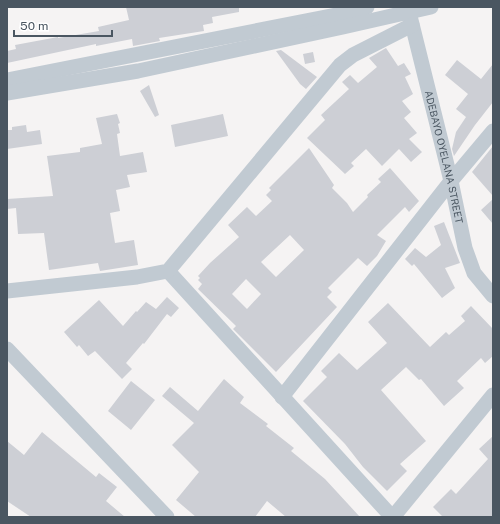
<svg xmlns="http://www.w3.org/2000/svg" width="500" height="524" font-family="'Public Sans',sans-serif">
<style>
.building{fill:#cdcfd5;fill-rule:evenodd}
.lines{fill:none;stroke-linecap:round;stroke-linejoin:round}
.minor{stroke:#c1cad2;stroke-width:15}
.labels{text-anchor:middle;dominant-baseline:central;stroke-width:3;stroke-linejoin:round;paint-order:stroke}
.street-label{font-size:10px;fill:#4a5661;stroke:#fff}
</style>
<rect width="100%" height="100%" fill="#f5f3f3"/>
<!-- building -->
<path class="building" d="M 126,7 L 239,7 L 239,12 L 212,17 L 213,23 L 203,25 L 204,31 L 159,38 L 160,41 L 133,46 L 132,39 L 96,46 L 96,44 L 7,63 L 7,51 L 16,49 L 15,45 L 58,37 L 58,38 L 99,31 L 98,27 L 129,20 Z
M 386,48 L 398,66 L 404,63 L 411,74 L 405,77 L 413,94 L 402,101 L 411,112 L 404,118 L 417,133 L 409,139 L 422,152 L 411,162 L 399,149 L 382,166 L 366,149 L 351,163 L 354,166 L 345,174 L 307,138 L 325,120 L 321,115 L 349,89 L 342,82 L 350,75 L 358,83 L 377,67 L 369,58 Z
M 281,50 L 317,77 L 306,89 L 300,84 L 276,51 Z
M 313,52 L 315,62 L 305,64 L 303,54 Z
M 457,60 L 481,79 L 493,64 L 493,102 L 475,125 L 454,156 L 452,149 L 456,132 L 466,117 L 456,109 L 468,94 L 445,75 Z
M 149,85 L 159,115 L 155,117 L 140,91 Z
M 117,114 L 120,123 L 118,124 L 120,133 L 117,134 L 120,156 L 143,152 L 147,172 L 127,175 L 130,187 L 116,190 L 120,211 L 110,213 L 115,243 L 134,240 L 138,265 L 100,271 L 98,263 L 49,270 L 44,233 L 18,234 L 16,208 L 7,209 L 7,199 L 53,196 L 47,156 L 80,152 L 80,148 L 102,144 L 96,118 Z
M 223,114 L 228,136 L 175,147 L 171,125 Z
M 26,125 L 27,132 L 40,130 L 42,144 L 7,149 L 7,130 L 12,130 L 12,127 Z
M 493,146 L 493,196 L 472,172 Z
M 309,148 L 334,185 L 332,188 L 347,203 L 353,212 L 368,197 L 367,195 L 381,182 L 378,179 L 390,168 L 419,201 L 409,212 L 405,207 L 377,235 L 386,241 L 377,256 L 367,266 L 358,258 L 328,288 L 332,292 L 327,297 L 337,307 L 276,372 L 233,329 L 236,326 L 198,289 L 202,284 L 198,280 L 200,278 L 198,276 L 210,263 L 239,237 L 228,225 L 247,207 L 256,216 L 272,201 L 266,195 L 271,190 L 269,188 ZM 290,235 L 304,250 L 276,277 L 261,262 ZM 246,279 L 261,294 L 247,309 L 232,294 Z
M 493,199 L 493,224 L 481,210 Z
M 444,222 L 460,263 L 445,268 L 455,288 L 442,298 L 414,264 L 412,266 L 405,259 L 415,248 L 426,257 L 441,245 L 434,226 Z
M 167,297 L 179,308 L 171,317 L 167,314 L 144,344 L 143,343 L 126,363 L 132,369 L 122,379 L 95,351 L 88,356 L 79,345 L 77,347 L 64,332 L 99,300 L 123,326 L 136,311 L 137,312 L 146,302 L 156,309 Z
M 388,303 L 430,347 L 446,332 L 449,335 L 465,321 L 461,316 L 471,306 L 493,329 L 493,356 L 485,363 L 481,358 L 457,381 L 464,388 L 444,406 L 421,379 L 419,380 L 406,367 L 381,390 L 426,441 L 400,464 L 407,471 L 387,491 L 363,467 L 345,444 L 303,401 L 327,377 L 321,371 L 339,353 L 357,370 L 387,343 L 368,322 Z
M 224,379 L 244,397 L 240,403 L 268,424 L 266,426 L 294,448 L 291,451 L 325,479 L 360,517 L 286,517 L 267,501 L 255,517 L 196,517 L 176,500 L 199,472 L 172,445 L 194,423 L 162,396 L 170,387 L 198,411 Z
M 131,381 L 155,400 L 131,430 L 108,411 Z
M 42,432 L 96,477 L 99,473 L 117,487 L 106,501 L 125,517 L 31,517 L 7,501 L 7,441 L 24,455 Z
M 493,436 L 493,517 L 443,517 L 433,507 L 451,489 L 456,494 L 488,459 L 479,449 Z"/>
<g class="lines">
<!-- minor -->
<g class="minor">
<path id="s1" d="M 410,16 L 451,181 L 465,248 L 474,273 L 493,296"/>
<path d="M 7,80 L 341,14 L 367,7"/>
<path d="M 7,93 L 138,71 L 343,27 L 431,7"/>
<path d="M 168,271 L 392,517"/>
<path d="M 7,291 L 137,277 L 168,271 L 340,65 L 353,55 L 412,25"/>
<path d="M 7,349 L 167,517"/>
<path d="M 282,397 L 451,181 L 493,131"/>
<path d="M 393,517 L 493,395"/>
</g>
</g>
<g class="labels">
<!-- street labels -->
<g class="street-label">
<text stroke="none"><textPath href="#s1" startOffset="145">ADEBAYO OYELANA STREET</textPath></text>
</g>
</g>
<!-- border -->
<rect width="500" height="524" fill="none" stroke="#4a5661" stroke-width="16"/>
<!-- scale -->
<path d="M14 30v6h98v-6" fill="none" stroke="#4a5661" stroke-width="2"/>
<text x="20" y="30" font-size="12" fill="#4a5661" stroke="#ffffff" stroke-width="3" paint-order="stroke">50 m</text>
</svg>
